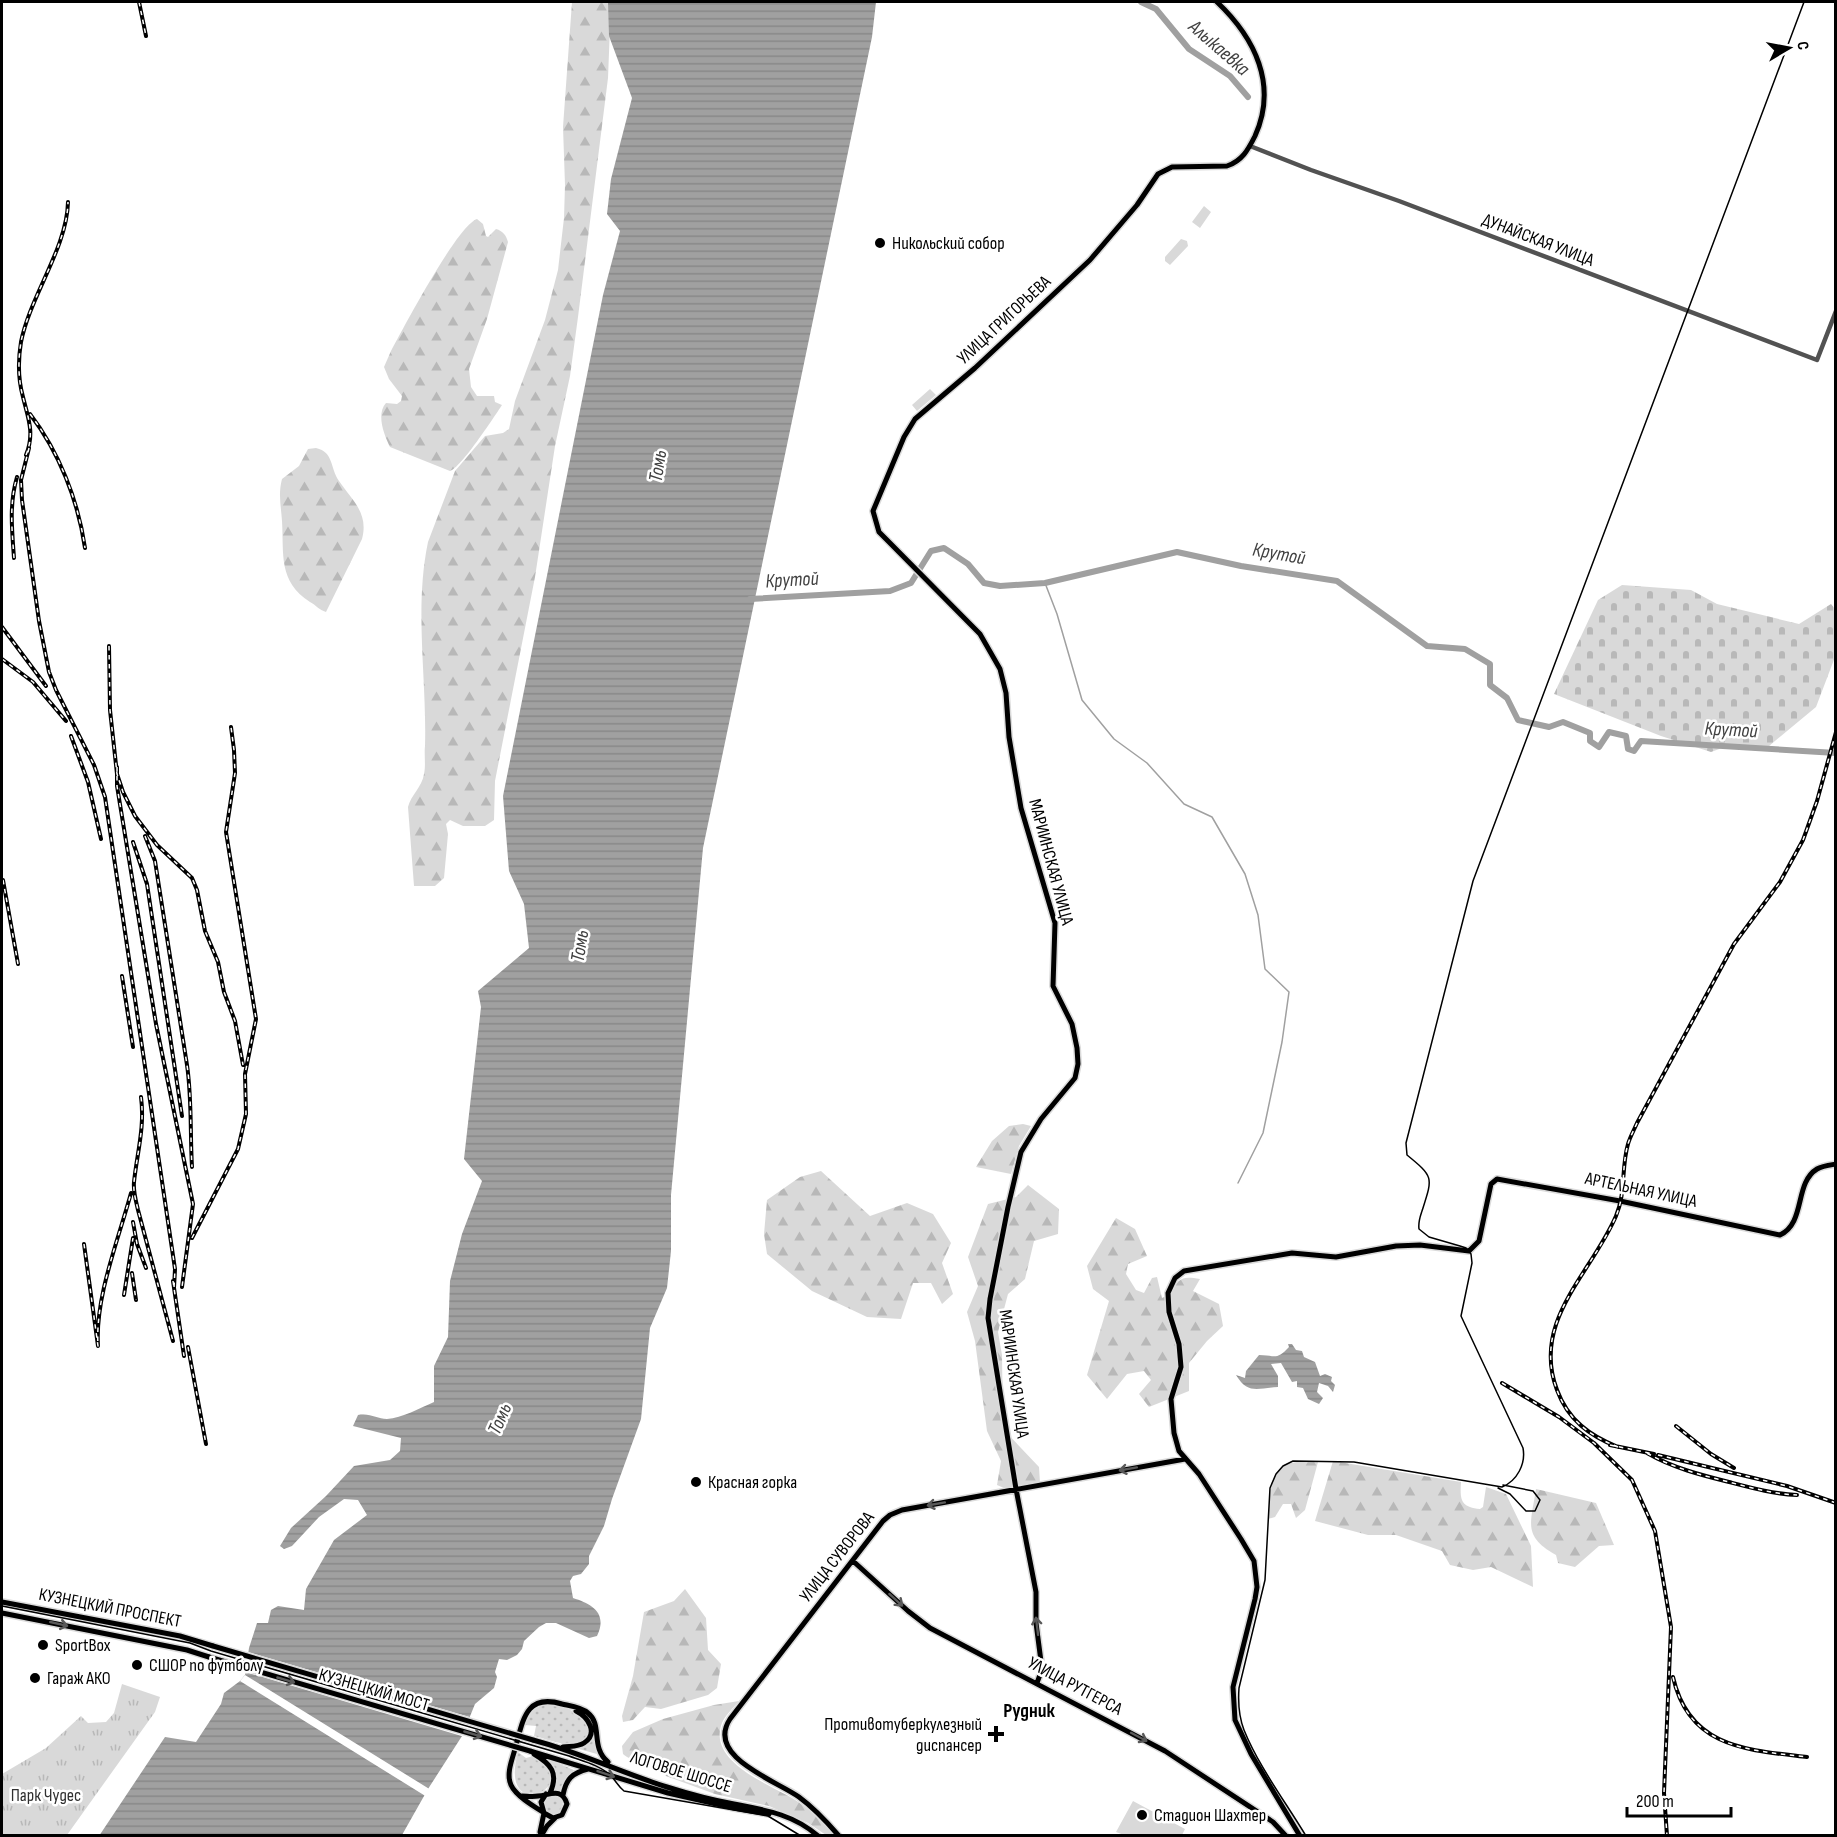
<svg xmlns="http://www.w3.org/2000/svg" width="1837" height="1837" font-family="'Sofia Sans Condensed',sans-serif">
<style>
.grass{fill:url(#grass-dots)}
.forest{fill:url(#forest-firs)}
.cemetery{fill:url(#cemetery-stones)}
.park{fill:url(#park-tufts)}
.pitch{fill:#d9d9d9}
.water{fill:url(#water-rules)}
.pier{fill:#fff}
.lines{fill:none;stroke-linecap:round;stroke-linejoin:round}
.stream{stroke:#a0a0a0;stroke-width:1.5}
.river{stroke:#a0a0a0;stroke-width:6}
.major-casing{stroke:#dbdbdb;stroke-width:8}
.minor{stroke:#525252;stroke-width:4.5}
.major{stroke:#000;stroke-width:5}
.tram{stroke:#000;stroke-width:1.5}
.rail-casing{stroke:#000;stroke-width:4}
.rail{stroke:#fff;stroke-width:1.5;stroke-dasharray:4.5;stroke-linecap:butt}
.major-bridge-casing{stroke:#dbdbdb;stroke-width:8;stroke-linecap:butt}
.major-bridge{stroke:#000;stroke-width:5}
.oneway{stroke:#595959}
.poi-dot{fill:#000;stroke:#fff;stroke-width:2}
.labels{text-anchor:middle;dominant-baseline:central;stroke-width:5;stroke-linejoin:round;paint-order:stroke}
.street-label{font-size:18px;fill:#000;stroke:#fff}
.poi-label{font-size:18px;fill:#000;stroke:#fff;text-anchor:start}
.park-label{font-size:18px;fill:#303030;stroke:#fff}
.water-label{font-size:20px;font-style:italic;fill:#414141;stroke:#fff}
.neighbourhood-label{font-size:20px;font-weight:bold;fill:#000;stroke:#fff}
</style>
<defs>
<pattern id="grass-dots" width="8" height="8" patternUnits="userSpaceOnUse" patternTransform="scale(1.5)"><rect width="8" height="8" fill="#d9d9d9"/><path d="M2 2h.1M6 6h.1" fill="none" stroke="#b8b8b8" stroke-width="1.8" stroke-linecap="round"/></pattern>
<pattern id="forest-firs" width="22" height="20" patternUnits="userSpaceOnUse" patternTransform="scale(1.5)"><rect width="22" height="20" fill="#d9d9d9"/><path d="M5 1l3.5 6h-7zM16 11l3.5 6h-7z" fill="#b8b8b8"/></pattern>
<pattern id="cemetery-stones" width="16" height="16" patternUnits="userSpaceOnUse" patternTransform="scale(1.5)"><rect width="16" height="16" fill="#d9d9d9"/><path d="M2 7V4a2 2 0 0 1 4 0v3zM10 15v-3a2 2 0 0 1 4 0v3z" fill="#b8b8b8"/></pattern>
<pattern id="park-tufts" width="24" height="20" patternUnits="userSpaceOnUse" patternTransform="scale(1.5)"><rect width="24" height="20" fill="#d9d9d9"/><path d="M3 7l-1-3M5 7V3M7 7l1-3M15 17l-1-3M17 17v-4M19 17l1-3" fill="none" stroke="#b8b8b8"/></pattern>
<pattern id="water-rules" width="6" height="5" patternUnits="userSpaceOnUse" patternTransform="scale(1.5)"><rect width="6" height="5" fill="#a0a0a0"/><path d="M0 2.5h6" fill="none" stroke="#888"/></pattern>
</defs>
<rect width="100%" height="100%" fill="#fff"/>
<!-- grass -->
<path class="grass" d="M 544,1704 C 561,1703 577,1712 589,1723 C 589,1757 554,1741 534,1736 L 536,1726 L 525,1725 C 527,1714 534,1708 544,1704 Z
M 594,1736 L 597,1754 L 579,1749 L 592,1737 Z
M 518,1752 L 526,1758 C 535,1755 542,1757 547,1764 C 571,1793 499,1820 518,1752 Z
M 548,1759 L 574,1770 L 564,1781 L 561,1792 L 554,1790 C 559,1778 557,1768 548,1759 Z
M543 1805a10 10 0 1 1 20 0a10 10 0 1 1-20 0Z"/>
<!-- forest -->
<path class="forest" d="M 572,2 L 611,2 L 608,78 L 578,317 L 570,376 L 555,446 L 535,577 L 495,781 L 494,820 L 485,826 L 463,826 L 450,820 L 446,824 L 448,834 L 444,878 L 435,886 L 414,886 L 408,807 C 411,795 422,787 424,774 C 426,765 424,755 425,746 C 427,679 414,609 428,542 L 455,471 L 485,436 L 503,433 L 509,429 L 515,401 L 545,320 L 558,270 L 564,218 L 565,185 L 563,127 Z
M 477,219 L 483,224 L 486,236 L 488,237 L 496,229 C 503,231 506,235 508,242 L 487,319 L 469,369 L 471,387 L 477,396 L 494,396 L 495,402 L 502,405 C 494,417 461,468 450,471 L 390,447 C 384,435 376,414 386,403 L 397,404 L 401,401 L 402,396 L 389,379 L 384,367 L 391,351 C 404,327 457,226 477,219 Z
M 316,448 C 334,452 330,468 339,481 C 352,500 369,513 362,539 L 326,612 C 319,610 316,605 310,602 C 278,581 284,555 282,521 C 281,506 278,494 282,479 L 299,466 L 308,449 Z
M 1023,1124 L 1031,1126 L 1019,1146 L 1011,1174 L 976,1167 L 992,1141 L 1009,1126 Z
M 821,1171 L 870,1216 L 907,1203 L 933,1214 L 951,1243 L 942,1263 L 953,1294 L 942,1304 L 931,1283 L 913,1283 L 901,1319 L 867,1317 L 812,1291 L 767,1254 L 764,1234 L 767,1200 L 800,1177 Z
M 1028,1185 L 1059,1209 L 1058,1234 L 1034,1241 L 1025,1279 L 1008,1294 L 998,1332 L 1002,1355 L 1003,1429 L 1039,1467 L 1040,1483 L 1004,1488 L 997,1485 L 1001,1461 L 987,1431 L 975,1341 L 967,1312 L 978,1286 L 968,1257 L 988,1204 L 1016,1197 Z
M 1116,1218 L 1135,1229 L 1147,1256 L 1128,1264 L 1126,1274 L 1136,1290 L 1144,1293 L 1152,1278 L 1157,1277 L 1162,1298 L 1171,1294 C 1178,1277 1183,1276 1200,1279 L 1193,1291 L 1219,1304 L 1223,1326 L 1207,1341 L 1189,1363 L 1189,1391 L 1149,1407 L 1139,1394 L 1151,1380 L 1144,1371 L 1127,1374 L 1107,1399 L 1087,1375 L 1109,1301 L 1093,1289 L 1087,1266 Z
M 1302,1461 L 1318,1462 L 1305,1510 L 1296,1518 L 1291,1504 L 1283,1504 L 1275,1517 L 1268,1519 C 1270,1503 1268,1471 1287,1464 C 1291,1463 1297,1462 1302,1461 Z
M 1333,1461 L 1461,1482 C 1460,1499 1460,1507 1480,1509 L 1483,1507 L 1486,1487 L 1506,1494 L 1531,1546 L 1533,1587 L 1491,1567 L 1473,1570 L 1450,1565 L 1442,1551 L 1396,1535 L 1368,1535 L 1315,1521 Z
M 1536,1489 L 1596,1503 L 1614,1545 L 1599,1546 L 1575,1567 L 1558,1563 L 1556,1555 C 1522,1536 1531,1523 1536,1489 Z
M 685,1589 L 706,1618 L 708,1650 L 721,1664 L 717,1688 L 708,1695 L 661,1709 L 645,1707 L 633,1720 L 623,1722 L 622,1716 L 633,1676 L 644,1612 L 674,1601 Z
M 739,1701 C 733,1708 725,1716 722,1723 C 707,1761 768,1784 792,1798 C 808,1807 822,1822 834,1835 L 826,1835 L 808,1823 L 769,1806 L 715,1794 L 666,1776 L 660,1764 L 651,1758 C 640,1760 632,1762 623,1754 L 622,1746 L 633,1732 L 663,1719 L 714,1705 Z"/>
<!-- cemetery -->
<path class="cemetery" d="M 1622,585 L 1691,590 L 1717,604 L 1799,624 L 1831,604 L 1835,609 L 1835,657 L 1816,707 L 1769,746 L 1722,748 L 1711,752 L 1661,736 L 1554,694 L 1598,600 Z"/>
<!-- park -->
<path class="park" d="M 122,1684 L 160,1697 L 155,1712 L 67,1835 L 2,1835 L 2,1774 L 46,1748 L 81,1716 L 88,1723 L 106,1722 L 114,1713 Z"/>
<!-- pitch -->
<path class="pitch" d="M 1204,206 L 1211,212 L 1200,228 L 1192,222 Z
M 1181,239 L 1187,241 L 1188,246 L 1170,265 L 1165,261 L 1165,257 Z
M 930,389 L 936,395 L 917,411 L 912,405 Z
M 1133,1801 L 1185,1829 L 1182,1835 L 1124,1835 L 1116,1832 Z"/>
<!-- water -->
<path class="water" d="M 608,2 L 876,2 L 872,37 L 703,848 L 671,1195 L 671,1251 L 667,1288 L 650,1328 L 641,1419 L 612,1499 L 604,1526 L 589,1556 L 589,1564 L 581,1574 L 573,1576 L 570,1581 L 573,1598 C 592,1604 608,1613 597,1636 L 589,1638 L 556,1623 L 546,1623 L 539,1627 L 524,1641 L 522,1649 L 517,1655 L 507,1660 L 499,1659 L 495,1672 L 497,1677 L 494,1688 L 475,1704 L 462,1736 L 428,1789 L 402,1835 L 99,1836 L 165,1737 L 196,1742 L 221,1704 L 224,1693 L 240,1681 L 245,1675 L 249,1648 L 257,1623 L 268,1623 L 271,1610 L 278,1606 L 304,1610 L 306,1589 L 334,1540 L 367,1515 L 358,1500 L 344,1499 L 319,1517 L 292,1546 L 284,1549 L 280,1546 L 291,1528 L 326,1496 L 354,1466 L 390,1460 L 400,1451 L 401,1438 L 353,1426 L 358,1415 C 371,1413 377,1419 387,1419 C 402,1418 420,1408 434,1402 L 434,1366 L 448,1337 L 450,1281 L 462,1234 L 482,1181 L 464,1159 L 481,1007 L 478,991 L 529,948 L 524,904 L 509,871 L 503,796 L 603,295 L 620,231 L 607,214 L 611,179 L 632,98 L 609,36 Z
M 1288,1344 L 1292,1344 L 1296,1350 L 1302,1351 L 1304,1357 L 1315,1362 L 1320,1376 L 1325,1374 L 1332,1377 L 1331,1381 L 1335,1385 L 1333,1392 L 1328,1386 L 1319,1383 L 1317,1392 L 1323,1398 L 1319,1404 L 1308,1399 L 1303,1388 L 1297,1387 L 1297,1381 L 1292,1382 L 1281,1363 L 1271,1364 L 1278,1376 L 1278,1387 C 1258,1388 1248,1395 1236,1375 L 1245,1378 L 1246,1371 L 1259,1355 C 1275,1355 1276,1361 1289,1347 Z"/>
<!-- pier -->
<path class="pier" d="M 245,1651 L 473,1718 L 465,1737 L 242,1671 Z
M 245,1675 L 431,1790 L 427,1797 L 240,1681 Z"/>
<g class="lines">
<!-- stream -->
<path class="stream" d="M 1045,583 L 1057,614 L 1082,700 L 1114,739 L 1147,763 L 1184,804 L 1212,817 L 1245,874 L 1258,915 L 1265,969 L 1289,992 L 1282,1042 L 1263,1133 L 1238,1183"/>
<!-- river -->
<path class="river" d="M 1141,2 L 1156,9 L 1189,49 L 1230,76 L 1248,97
M 750,599 L 890,591 L 911,583 L 931,551 L 944,548 L 968,564 L 984,583 L 1000,586 L 1045,583 L 1177,552 L 1241,566 L 1337,581 L 1427,646 L 1465,649 L 1490,664 L 1490,685 L 1507,698 L 1518,720 L 1549,727 L 1563,722 L 1590,733 L 1590,741 L 1599,747 L 1609,732 L 1626,736 L 1628,749 L 1634,751 L 1641,741 L 1836,753"/>
<defs>
<path id="major" d="M 853,1561 L 908,1611 L 930,1628 L 1165,1751 L 1273,1822 L 1286,1836
M 2,1602 L 180,1636 L 213,1646
M 2,1613 L 187,1650 L 209,1657
M 1037,1683 L 1042,1669 L 1036,1623 L 1036,1592 L 1016,1489 L 988,1318 L 990,1299 L 1008,1207 L 1021,1152 L 1041,1119 L 1075,1078 L 1078,1064 L 1077,1048 L 1072,1024 L 1053,986 L 1055,923 L 1021,808 L 1009,737 L 1006,693 L 1000,669 L 980,634 L 886,539 L 879,532 L 873,511 L 904,437 L 915,419 L 975,368 L 1090,260 L 1137,205 L 1158,174 L 1172,167 L 1227,166 C 1242,161 1248,150 1255,136 C 1278,85 1255,38 1217,2
M 533,1740 C 579,1752 622,1773 667,1787 C 689,1794 711,1800 734,1804 C 765,1810 793,1814 818,1836
M 563,1747 C 570,1746 578,1747 584,1743 C 599,1733 588,1717 576,1711
M 530,1751 L 668,1793 L 734,1808 L 769,1814
M 534,1754 C 551,1764 559,1773 550,1793
M 563,1795 C 566,1779 572,1773 588,1769
M 522,1796 C 527,1796 532,1797 538,1796 C 550,1795 562,1787 567,1804 L 562,1815 L 553,1818 L 544,1813 L 541,1802 L 546,1794
M 543,1812 C 533,1806 516,1796 511,1785 C 506,1774 512,1760 515,1749 C 523,1721 525,1693 562,1704 C 571,1706 581,1707 588,1713 C 603,1725 590,1747 608,1762
M 540,1832 L 544,1813
M 541,1836 L 547,1826 L 555,1818
M 839,1836 C 827,1822 814,1808 799,1797 C 777,1781 705,1757 730,1719 L 883,1521 L 890,1515 L 902,1510 L 1185,1459
M 1300,1836 L 1251,1754 L 1235,1720 L 1233,1687 L 1255,1599 L 1257,1587 L 1254,1561 L 1241,1539 L 1199,1474 L 1179,1451 L 1174,1433 L 1171,1399 L 1181,1367 L 1179,1344 L 1169,1312 L 1168,1293 L 1175,1278 L 1184,1271 L 1292,1253 L 1336,1257 L 1396,1246 L 1420,1245 L 1469,1251 L 1479,1241 L 1491,1184 L 1497,1179 L 1620,1201 L 1780,1235 C 1806,1223 1794,1183 1817,1169 C 1822,1166 1830,1165 1836,1164"/>
</defs>
<!-- major casing -->
<use href="#major" class="major-casing"/>
<!-- minor -->
<path class="minor" d="M 1250,146 L 1311,170 L 1399,201 L 1817,360 L 1836,311"/>
<!-- major -->
<use href="#major" class="major"/>
<!-- tram -->
<path class="tram" d="M 1498,1488 L 1510,1494 L 1526,1511 L 1535,1511 L 1540,1500 L 1533,1491 L 1503,1485
M 2,1606 L 190,1643 L 211,1651 L 569,1756 C 582,1761 600,1765 611,1776 C 616,1781 618,1786 624,1791 L 768,1816 L 801,1836
M 1306,1836 C 1285,1801 1259,1767 1244,1730 C 1239,1717 1238,1702 1239,1688 L 1265,1580 L 1270,1488 L 1276,1474 L 1283,1466 L 1293,1461 L 1354,1462 L 1502,1487 C 1517,1481 1526,1464 1523,1448 L 1461,1316 L 1472,1263 L 1471,1254 L 1466,1248 L 1460,1246 L 1429,1237 L 1419,1229 C 1418,1222 1420,1217 1422,1211 C 1433,1177 1434,1177 1407,1155 L 1406,1143 L 1473,881 L 1804,2"/>
<defs>
<path id="rail" d="M 139,2 L 146,36
M 30,414 C 59,452 78,500 85,548
M 29,448 L 21,480 L 22,500 L 39,621 L 49,672 L 56,690 L 94,765 L 105,797 L 175,1269 L 174,1288
M 26,455 C 35,433 28,418 23,397 C 18,379 18,360 21,342 C 30,296 67,248 68,202
M 14,558 C 12,530 9,504 17,477
M 2,627 L 46,686
M 109,646 L 110,710 L 117,774 L 123,792 L 135,816 L 157,845 L 192,878 L 197,890 L 205,931 L 218,962 L 224,992 L 235,1021 L 243,1065
M 2,659 L 33,682 L 66,721
M 71,736 L 88,782 L 101,839
M 117,767 L 117,786 L 156,1024 L 193,1204 L 182,1287
M 145,836 L 155,861 L 187,1065 C 192,1099 190,1133 192,1167
M 133,842 L 147,884 L 182,1116
M 3,880 L 18,964
M 122,976 L 133,1047
M 141,1097 C 145,1127 137,1153 134,1182 C 133,1191 136,1201 138,1210 L 173,1341
M 133,1222 L 137,1244 L 146,1268
M 192,1238 L 238,1149 L 246,1114 L 245,1074 L 256,1019 L 226,832 L 235,773 L 234,750 L 231,727
M 84,1244 L 98,1346 C 95,1297 118,1241 131,1193
M 132,1273 L 136,1300
M 173,1281 L 184,1356
M 124,1295 L 133,1238
M 188,1347 L 206,1444
M 1502,1383 L 1559,1417 L 1594,1443 L 1632,1480 L 1655,1531 L 1671,1627 L 1664,1793 L 1667,1836
M 1676,1426 L 1711,1454 L 1734,1468
M 1610,1445 L 1654,1454
M 1618,1447 C 1590,1436 1568,1420 1557,1390 C 1531,1321 1591,1274 1616,1216 C 1626,1193 1621,1168 1628,1144 C 1630,1137 1634,1130 1637,1123 L 1734,944 L 1780,882 L 1803,840 L 1817,801 L 1836,732
M 1647,1453 C 1673,1468 1701,1475 1729,1482 C 1752,1488 1774,1494 1797,1495
M 1658,1455 L 1787,1486 L 1836,1503
M 1673,1677 C 1689,1748 1747,1750 1807,1757"/>
</defs>
<!-- rail casing -->
<use href="#rail" class="rail-casing"/>
<!-- rail -->
<use href="#rail" class="rail"/>
<defs>
<path id="major-bridge" d="M 213,1646 L 533,1740
M 209,1657 L 530,1751"/>
</defs>
<!-- major-bridge casing -->
<use href="#major-bridge" class="major-bridge-casing"/>
<!-- major-bridge -->
<use href="#major-bridge" class="major-bridge"/>
</g>
<!-- one-way arrows -->
<defs><path id="oneway-shaft" d="M-6 0H5M1.5-3L5.5 0L1.5 3" fill="none" stroke-width="1.6" stroke-linecap="round" stroke-linejoin="round" transform="scale(1.5)"/></defs>
<g class="oneway">
<use href="#oneway-shaft" transform="translate(1128 1469) rotate(170)"/>
<use href="#oneway-shaft" transform="translate(936 1504) rotate(170)"/>
<use href="#oneway-shaft" transform="translate(896 1600) rotate(42)"/>
<use href="#oneway-shaft" transform="translate(59 1624) rotate(13)"/>
<use href="#oneway-shaft" transform="translate(1037 1626) rotate(-97)"/>
<use href="#oneway-shaft" transform="translate(286 1680) rotate(16)"/>
<use href="#oneway-shaft" transform="translate(473 1734) rotate(16)"/>
<use href="#oneway-shaft" transform="translate(1139 1737) rotate(28)"/>
<use href="#oneway-shaft" transform="translate(606 1774) rotate(19)"/>
</g>
<!-- markers -->
<g class="poi-dot">
<circle cx="880" cy="243" r="6"/>
<circle cx="696" cy="1482" r="6"/>
<circle cx="43" cy="1645" r="6"/>
<circle cx="137" cy="1665" r="6"/>
<circle cx="35" cy="1678" r="6"/>
<path d="M993 1725h6v6h6v6h-6v6h-6v-6h-6v-6h6z"/>
<circle cx="1142" cy="1815" r="6"/>
</g>
<g class="labels">
<!-- street labels -->
<g class="street-label">
<text transform="translate(1538 240) rotate(21)">ДУНАЙСКАЯ УЛИЦА</text>
<text transform="translate(1004 320) rotate(-43)">УЛИЦА ГРИГОРЬЕВА</text>
<text transform="translate(1051 862) rotate(75)">МАРИИНСКАЯ УЛИЦА</text>
<text transform="translate(1641 1190) rotate(12)">АРТЕЛЬНАЯ УЛИЦА</text>
<text transform="translate(1014 1374) rotate(82)">МАРИИНСКАЯ УЛИЦА</text>
<text transform="translate(837 1557) rotate(-52)">УЛИЦА СУВОРОВА</text>
<text transform="translate(110 1608) rotate(11)">КУЗНЕЦКИЙ ПРОСПЕКТ</text>
<text transform="translate(1075 1686) rotate(28)">УЛИЦА РУТГЕРСА</text>
<text transform="translate(374 1690) rotate(16)">КУЗНЕЦКИЙ МОСТ</text>
<text transform="translate(681 1772) rotate(17)">ЛОГОВОЕ ШОССЕ</text>
</g>
<!-- poi labels -->
<g class="poi-label">
<text x="892" y="243">Никольский собор</text>
<text x="708" y="1482">Красная горка</text>
<text x="55" y="1645">SportBox</text>
<text x="149" y="1665">СШОР по футболу</text>
<text x="47" y="1678">Гараж АКО</text>
<text x="982" y="1724" text-anchor="end">Противотуберкулезный<tspan x="982" dy="21">диспансер</tspan></text>
<text x="1154" y="1815">Стадион Шахтер</text>
</g>
<!-- park labels -->
<g class="park-label">
<text x="46" y="1795">Парк Чудес</text>
</g>
<!-- water labels -->
<g class="water-label">
<text transform="translate(1219 48) rotate(41)">Алыкаевка</text>
<text transform="translate(658 466) rotate(-81)">Томь</text>
<text transform="translate(1279 554) rotate(10)">Крутой</text>
<text transform="translate(792 580) rotate(-3)">Крутой</text>
<text transform="translate(1731 730) rotate(3)">Крутой</text>
<text transform="translate(580 946) rotate(-81)">Томь</text>
<text transform="translate(500 1419) rotate(-66)">Томь</text>
</g>
<!-- neighbourhood labels -->
<g class="neighbourhood-label">
<text x="1029" y="1711">Рудник</text>
</g>
</g>
<!-- border -->
<rect width="1837" height="1837" fill="none" stroke="#000000" stroke-width="6"/>
<!-- north arrow -->
<g transform="translate(1789 48) rotate(80)" stroke="#ffffff" stroke-width="4.5" paint-order="stroke">
<path d="M0-4.5L10 22L0 15L-10 22Z" fill="#000000"/>
<text y="-9" font-size="16" font-weight="bold" text-anchor="middle" fill="#000000">С</text>
</g>
<!-- scale -->
<path d="M1627 1807v9h104v-9" fill="none" stroke="#000000" stroke-width="3"/>
<text x="1636" y="1807" font-size="18" fill="#000000" stroke="#ffffff" stroke-width="4.5" paint-order="stroke">200 m</text>
</svg>
